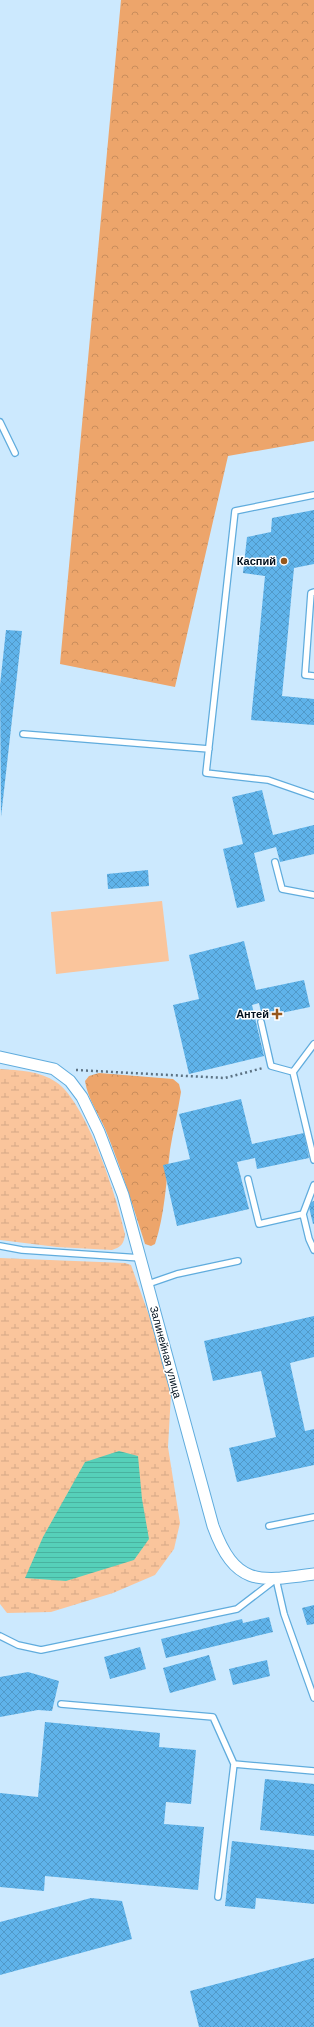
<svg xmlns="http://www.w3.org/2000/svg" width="314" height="2027" font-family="'DM Sans',sans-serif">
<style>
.green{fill:#fac59c}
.forest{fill:url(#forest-crowns)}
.wetland{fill:url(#wetland-marsh)}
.water{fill:url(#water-rules)}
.building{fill:url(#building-cross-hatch)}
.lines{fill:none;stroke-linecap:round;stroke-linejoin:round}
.service-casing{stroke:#60acdd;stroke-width:8}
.minor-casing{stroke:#60acdd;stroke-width:13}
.path{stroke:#5c7283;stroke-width:2.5;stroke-dasharray:2 3;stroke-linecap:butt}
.service{stroke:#fff;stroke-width:5.5}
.minor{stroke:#fff;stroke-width:11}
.poi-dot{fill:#95571d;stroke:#fff;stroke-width:1.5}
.labels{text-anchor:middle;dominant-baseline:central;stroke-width:3;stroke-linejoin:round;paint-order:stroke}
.poi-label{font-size:11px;font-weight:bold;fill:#00101e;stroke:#fff;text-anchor:end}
.street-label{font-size:11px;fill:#00101e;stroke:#fff}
</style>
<defs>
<pattern id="forest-crowns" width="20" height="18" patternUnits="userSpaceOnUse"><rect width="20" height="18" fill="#eda56b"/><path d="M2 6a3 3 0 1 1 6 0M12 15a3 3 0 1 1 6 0" fill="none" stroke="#c98d5c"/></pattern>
<pattern id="wetland-marsh" width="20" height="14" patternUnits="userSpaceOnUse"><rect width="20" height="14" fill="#fac59c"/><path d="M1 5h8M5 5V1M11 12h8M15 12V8" fill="none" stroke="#d4a886"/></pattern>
<pattern id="water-rules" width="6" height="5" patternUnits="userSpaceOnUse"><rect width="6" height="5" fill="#56d0b9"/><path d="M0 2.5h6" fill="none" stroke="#49b29f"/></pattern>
<pattern id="building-cross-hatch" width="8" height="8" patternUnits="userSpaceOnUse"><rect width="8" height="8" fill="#5fb3ea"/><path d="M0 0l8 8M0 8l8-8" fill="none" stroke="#5199c8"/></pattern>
</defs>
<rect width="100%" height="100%" fill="#cce9fe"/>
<!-- green -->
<path class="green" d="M 162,901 L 169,961 L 56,974 L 51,912 Z"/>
<!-- forest -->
<path class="forest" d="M 121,0 L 314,0 L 314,441 L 228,456 L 175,687 L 60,664 Z
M 99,1073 L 173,1079 L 179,1084 L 181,1092 C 178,1111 173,1131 170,1150 C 166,1182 165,1214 155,1244 L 151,1246 L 145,1244 C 133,1206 121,1168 106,1131 C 99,1114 88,1100 85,1081 L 89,1076 Z"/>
<!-- wetland -->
<path class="wetland" d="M 0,1069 C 19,1070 40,1071 56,1082 C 86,1101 118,1200 125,1234 C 124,1244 121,1247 112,1250 L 57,1247 L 0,1240 Z
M 0,1258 L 125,1263 L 131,1265 L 156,1335 L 171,1394 L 168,1447 L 180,1523 L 174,1549 L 155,1575 L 113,1593 L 51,1612 L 7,1613 L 0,1604 Z"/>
<!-- water -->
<path class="water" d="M 119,1451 L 138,1456 L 142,1499 L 149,1539 L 134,1560 L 66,1581 L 25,1578 L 43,1537 L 85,1462 Z"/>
<!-- building -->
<path class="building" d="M 314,510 L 314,564 L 294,568 L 282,696 L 314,699 L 314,725 L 251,720 L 265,576 L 243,573 L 247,537 L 271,532 L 272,518 Z
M 6,630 L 22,631 L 1,817 L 0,685 Z
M 262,790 L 273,835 L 314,825 L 314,854 L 280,862 L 276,847 L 254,853 L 265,901 L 237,908 L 223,849 L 243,844 L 232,797 Z
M 148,870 L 149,886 L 108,889 L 107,874 Z
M 244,941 L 256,990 L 304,980 L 310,1007 L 262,1017 L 259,1003 L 252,1005 L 264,1056 L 189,1074 L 173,1005 L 199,999 L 189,955 Z
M 241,1099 L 252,1144 L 304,1133 L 309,1158 L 257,1169 L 255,1158 L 237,1162 L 249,1209 L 177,1226 L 163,1165 L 190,1159 L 179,1114 Z
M 314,1201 L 314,1224 L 313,1224 L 308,1203 Z
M 314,1316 L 314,1357 L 290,1363 L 305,1431 L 314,1429 L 314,1465 L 237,1482 L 229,1448 L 276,1437 L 261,1371 L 213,1381 L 204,1341 Z
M 314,1605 L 314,1624 L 307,1625 L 302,1608 Z
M 269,1617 L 273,1632 L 166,1658 L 161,1639 L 242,1619 L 243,1623 Z
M 140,1647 L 146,1669 L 110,1679 L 104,1657 Z
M 209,1655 L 216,1680 L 170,1693 L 163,1668 Z
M 267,1660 L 270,1676 L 233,1685 L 229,1669 Z
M 28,1672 L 59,1681 L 52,1711 L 38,1710 L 0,1717 L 0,1677 Z
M 45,1722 L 160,1733 L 159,1747 L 196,1750 L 191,1804 L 166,1802 L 164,1824 L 204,1827 L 198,1890 L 45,1876 L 44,1891 L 0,1887 L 0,1793 L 38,1797 Z
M 265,1779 L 314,1784 L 314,1836 L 260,1830 Z
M 232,1841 L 314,1850 L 314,1904 L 256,1898 L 255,1909 L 225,1906 Z
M 91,1898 L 122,1901 L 132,1939 L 0,1975 L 0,1922 Z
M 314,1958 L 314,2027 L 199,2027 L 190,1991 Z"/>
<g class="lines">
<defs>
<path id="service" d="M 0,422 L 15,453
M 314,495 L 235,511 L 206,773 L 268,780 L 314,796
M 314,592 L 311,593 L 305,675 L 314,676
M 23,734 L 209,749
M 275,862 L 282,889 L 314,895
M 261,1022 L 271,1066 L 293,1072
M 314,1044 L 293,1072 L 314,1160
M 248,1179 L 259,1224 L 303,1214
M 314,1185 L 303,1214 L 309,1239 L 314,1250
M 0,1246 L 22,1250 L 141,1258
M 148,1284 L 177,1274 L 238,1261
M 269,1526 L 314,1517
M 0,1636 L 18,1645 L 41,1650 L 237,1609 L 276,1579 L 284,1614 L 314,1698
M 61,1704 L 213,1717 L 234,1764
M 218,1897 L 234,1764 L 314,1771"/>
<path id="minor" d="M 0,1057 L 54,1069 L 70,1081 L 82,1097 L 99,1132 L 123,1195 L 213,1526 C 235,1586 258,1582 314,1574"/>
</defs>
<!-- service casing -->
<use href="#service" class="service-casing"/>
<!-- minor casing -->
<use href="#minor" class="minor-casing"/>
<!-- path -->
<path class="path" d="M 76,1070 L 225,1078 L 263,1068"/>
<!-- service -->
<use href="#service" class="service"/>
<!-- minor -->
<use href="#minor" class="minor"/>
</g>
<!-- markers -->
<g class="poi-dot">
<circle cx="284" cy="561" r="4"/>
<path d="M275 1008h4v4h4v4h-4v4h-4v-4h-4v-4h4z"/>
</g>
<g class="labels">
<!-- poi labels -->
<g class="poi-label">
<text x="276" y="561">Каспий</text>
<text x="269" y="1014">Антей</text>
</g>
<!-- street labels -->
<g class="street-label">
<text transform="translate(166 1352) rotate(75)">Залинейная улица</text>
</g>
</g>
</svg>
